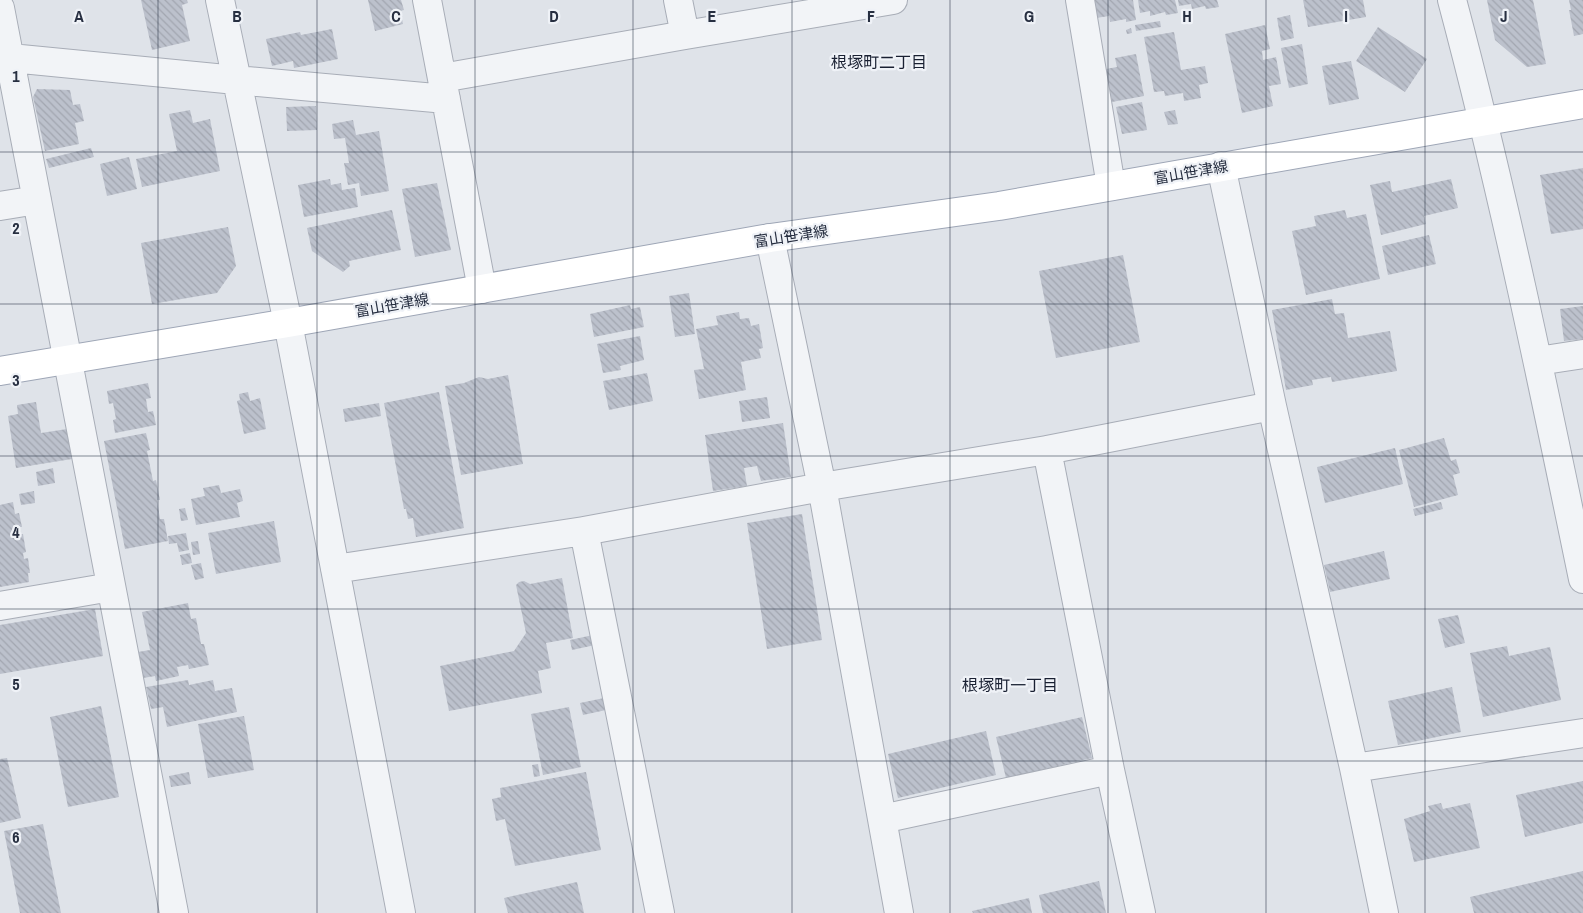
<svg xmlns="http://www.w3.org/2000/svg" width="1583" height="913" font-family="'Archivo Narrow','Noto Sans JP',sans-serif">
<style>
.building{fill:url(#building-back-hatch)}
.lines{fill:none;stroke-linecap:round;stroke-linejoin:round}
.minor-casing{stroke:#a8adb7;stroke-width:30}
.major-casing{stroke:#9ea6b6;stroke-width:30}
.minor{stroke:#f2f4f7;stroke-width:28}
.major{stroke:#fff;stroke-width:28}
.grid{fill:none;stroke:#272f41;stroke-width:1;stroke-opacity:0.55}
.labels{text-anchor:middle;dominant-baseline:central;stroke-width:4.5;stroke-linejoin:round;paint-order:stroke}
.street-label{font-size:15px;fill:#272f41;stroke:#eff2f7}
.neighbourhood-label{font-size:16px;fill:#192032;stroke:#eff2f7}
.grid-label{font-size:16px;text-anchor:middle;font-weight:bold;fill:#272f41;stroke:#eff2f7;stroke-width:4.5;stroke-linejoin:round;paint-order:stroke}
</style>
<defs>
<pattern id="building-back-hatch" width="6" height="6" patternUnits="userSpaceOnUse" patternTransform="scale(1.25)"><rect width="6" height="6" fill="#bcc1cc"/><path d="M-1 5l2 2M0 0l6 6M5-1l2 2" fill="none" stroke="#a2a6b0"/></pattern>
</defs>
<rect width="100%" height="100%" fill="#dfe3e9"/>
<!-- building -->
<path class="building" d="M 141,0 L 187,0 L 188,3 L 182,5 L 190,41 L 152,50 Z
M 368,0 L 401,0 L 404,10 L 400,11 L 403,24 L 375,31 Z
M 1094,0 L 1133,0 L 1136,20 L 1126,22 L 1126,19 L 1110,22 L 1109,16 L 1096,18 Z
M 1138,0 L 1175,0 L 1178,13 L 1166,15 L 1165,12 L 1150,16 L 1150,11 L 1140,13 Z
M 1178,0 L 1217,0 L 1219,7 L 1206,9 L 1205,6 L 1192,9 L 1191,4 L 1179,6 Z
M 1303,0 L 1363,0 L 1366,17 L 1308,27 Z
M 1487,0 L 1533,0 L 1546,64 L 1527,67 L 1495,40 Z
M 1569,0 L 1583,0 L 1583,34 L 1574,36 L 1569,10 L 1571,10 Z
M 1290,15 L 1294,38 L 1281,41 L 1277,18 Z
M 1160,21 L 1161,27 L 1136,31 L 1135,25 Z
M 1265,25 L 1270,49 L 1262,51 L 1263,60 L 1276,57 L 1281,84 L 1269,86 L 1273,106 L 1242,113 L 1225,34 Z
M 1378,27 L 1427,59 L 1405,92 L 1356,61 Z
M 1131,28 L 1132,33 L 1127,34 L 1126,30 Z
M 332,29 L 338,59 L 294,68 L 293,61 L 272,66 L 266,39 L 300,32 L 301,35 Z
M 1174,32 L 1181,70 L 1205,66 L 1208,83 L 1199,85 L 1201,98 L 1184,101 L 1183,93 L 1165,96 L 1164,91 L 1154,92 L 1144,37 Z
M 1302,44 L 1308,84 L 1289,88 L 1281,48 Z
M 1136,54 L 1144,96 L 1112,102 L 1106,69 L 1117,67 L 1115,58 Z
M 1351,61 L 1359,99 L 1329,105 L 1322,66 Z
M 37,89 L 70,90 L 73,105 L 80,104 L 84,121 L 75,123 L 79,144 L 45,151 L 33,97 Z
M 1142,102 L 1147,130 L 1122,134 L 1116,107 Z
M 316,106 L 317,130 L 287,131 L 286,107 Z
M 190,110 L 193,123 L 210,119 L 220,171 L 142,187 L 136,159 L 177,151 L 169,114 Z
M 1175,110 L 1178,124 L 1168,125 L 1164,112 Z
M 353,120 L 356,135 L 379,131 L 389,191 L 361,196 L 359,183 L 348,185 L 344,163 L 349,163 L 345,138 L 334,139 L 332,124 Z
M 91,148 L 94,157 L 49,168 L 46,159 Z
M 129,157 L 137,189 L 107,196 L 100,164 Z
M 1583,168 L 1583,229 L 1551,234 L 1540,175 Z
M 330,179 L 331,185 L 341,183 L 342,190 L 355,188 L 358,207 L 304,217 L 298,185 Z
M 1451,179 L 1458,208 L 1424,216 L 1426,224 L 1381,235 L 1370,185 L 1390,181 L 1392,192 Z
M 437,183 L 451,250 L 415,257 L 402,189 Z
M 392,210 L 401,250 L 349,261 L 350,266 L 343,272 L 312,251 L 307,228 Z
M 1345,210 L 1347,218 L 1366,214 L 1380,279 L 1306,295 L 1292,231 L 1316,226 L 1314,216 Z
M 228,227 L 236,266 L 217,293 L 152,304 L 141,243 Z
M 1429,235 L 1436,264 L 1388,275 L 1382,246 Z
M 1123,255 L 1140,342 L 1056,358 L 1039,271 Z
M 689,293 L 695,334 L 675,337 L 669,296 Z
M 1332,299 L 1335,314 L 1344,313 L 1348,338 L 1390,331 L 1397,371 L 1332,382 L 1331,377 L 1312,380 L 1313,385 L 1286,390 L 1272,310 Z
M 630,305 L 631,309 L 640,307 L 644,327 L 594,337 L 590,314 Z
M 1583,306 L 1583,339 L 1564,341 L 1560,309 Z
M 739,312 L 740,319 L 749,318 L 751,326 L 759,324 L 763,348 L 759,349 L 761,358 L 741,362 L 746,390 L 699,399 L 694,370 L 704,369 L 696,329 L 718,325 L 716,316 Z
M 640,336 L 644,360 L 620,366 L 621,370 L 603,373 L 597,344 Z
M 647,373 L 653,401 L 609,410 L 603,381 Z
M 508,375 L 523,464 L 461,475 L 445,386 L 464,383 L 479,377 L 488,379 Z
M 148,383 L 151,398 L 146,399 L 148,412 L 153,411 L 156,425 L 115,433 L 113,420 L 116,419 L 113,403 L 109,404 L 107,391 Z
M 248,392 L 250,401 L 260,398 L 266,429 L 244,434 L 237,401 L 240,400 L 239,394 Z
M 439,392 L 464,528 L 416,537 L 413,518 L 408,519 L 406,509 L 404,509 L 384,403 Z
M 767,397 L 770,418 L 742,422 L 739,401 Z
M 36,402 L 41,433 L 67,429 L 72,459 L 16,468 L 8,416 L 18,414 L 17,405 Z
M 379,403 L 381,416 L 345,422 L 343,409 Z
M 783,423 L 791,477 L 761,481 L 757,466 L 744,468 L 747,486 L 713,491 L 705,435 Z
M 146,433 L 150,450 L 147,451 L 153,481 L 156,480 L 160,500 L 157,500 L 160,519 L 164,519 L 168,541 L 125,549 L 104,441 Z
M 1444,438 L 1451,461 L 1456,459 L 1460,473 L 1453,475 L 1458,495 L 1414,507 L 1399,450 Z
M 1395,448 L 1403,484 L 1325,503 L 1317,467 Z
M 53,468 L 55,483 L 38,486 L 36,472 Z
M 219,485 L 221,493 L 240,489 L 243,501 L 237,503 L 240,517 L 196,525 L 191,499 L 205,496 L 203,488 Z
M 34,491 L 35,503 L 21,505 L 19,494 Z
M 13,502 L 15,514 L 19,513 L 22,527 L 18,527 L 20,534 L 23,534 L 26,552 L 23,553 L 24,559 L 28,558 L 30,573 L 28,573 L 29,582 L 0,587 L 0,505 Z
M 1441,502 L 1443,509 L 1415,516 L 1413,509 Z
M 185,508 L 188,520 L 181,521 L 179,509 Z
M 802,514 L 822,640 L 767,649 L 747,523 Z
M 274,521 L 281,562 L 216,574 L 208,533 Z
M 186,533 L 189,550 L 179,552 L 177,543 L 169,544 L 168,536 Z
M 198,541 L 200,554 L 193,555 L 191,542 Z
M 1384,551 L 1390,579 L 1330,592 L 1324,565 Z
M 190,553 L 192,563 L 182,565 L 180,555 Z
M 201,563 L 204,578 L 195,580 L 191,565 Z
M 562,578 L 573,638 L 546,643 L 551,668 L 538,671 L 542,693 L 449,711 L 440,666 L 514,651 L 526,633 L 516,585 L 519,582 L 524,581 L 530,584 Z
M 188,603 L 191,619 L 196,618 L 201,644 L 204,644 L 209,665 L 189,669 L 188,665 L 177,667 L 179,676 L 156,681 L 155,676 L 143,678 L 138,652 L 150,650 L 142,612 Z
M 95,609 L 103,656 L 0,674 L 0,625 Z
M 1458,615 L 1465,643 L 1445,648 L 1438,619 Z
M 593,635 L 595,645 L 572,650 L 570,640 Z
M 1507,646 L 1509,656 L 1550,647 L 1561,700 L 1483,717 L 1470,653 Z
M 188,680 L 189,685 L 213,680 L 215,691 L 232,688 L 237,712 L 167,727 L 163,707 L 151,709 L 146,687 Z
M 1452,687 L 1461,732 L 1398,745 L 1388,701 Z
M 604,698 L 606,710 L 583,715 L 580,703 Z
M 101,706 L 119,797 L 68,807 L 50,717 Z
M 569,707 L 581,767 L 543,775 L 531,714 Z
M 244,716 L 254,770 L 208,778 L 198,724 Z
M 1082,717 L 1092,758 L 1006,778 L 996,737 Z
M 986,731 L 996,775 L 898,798 L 888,754 Z
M 7,758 L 21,818 L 0,823 L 0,759 Z
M 538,764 L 540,776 L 534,777 L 532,765 Z
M 189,772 L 191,784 L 171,787 L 169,776 Z
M 586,772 L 601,850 L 515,866 L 505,819 L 496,821 L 492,799 L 501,797 L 500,788 Z
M 1583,781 L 1583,823 L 1525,837 L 1516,795 Z
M 1441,803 L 1443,809 L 1470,803 L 1480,848 L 1414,862 L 1404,819 L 1430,811 L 1428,806 Z
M 43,824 L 61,913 L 20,913 L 4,831 Z
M 1583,871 L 1583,913 L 1474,913 L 1470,897 Z
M 1099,881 L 1106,913 L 1043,913 L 1039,895 Z
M 577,882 L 584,913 L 508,913 L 504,898 Z
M 1029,898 L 1032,913 L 973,913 L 972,911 Z"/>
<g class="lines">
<defs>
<path id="minor" d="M 220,0 L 288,323 L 401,913
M 427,0 L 482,289
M 678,0 L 685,35
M 1080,0 L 1111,186
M 1452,0 C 1503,191 1543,385 1583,579
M 0,8 L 174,913
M 0,57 L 236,80 L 446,99
M 442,78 L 685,35 L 893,0
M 1221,166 L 1272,406 L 1354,768 L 1384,913
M 0,206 L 37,200
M 770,238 L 822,487 L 899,913
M 1538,361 L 1583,354
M 1047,450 L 1110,770 L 1141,913
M 584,531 L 660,913
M 335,569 L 584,531 L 822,487 L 1047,450 L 1272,406
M 0,606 L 111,587
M 1354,768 L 1583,733
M 882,819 L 1110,770"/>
<path id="major" d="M 0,371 L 288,323 L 770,238 L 999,206 L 1583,104"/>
</defs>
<!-- minor casing -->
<use href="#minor" class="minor-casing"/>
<!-- major casing -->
<use href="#major" class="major-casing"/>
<!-- minor -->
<use href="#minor" class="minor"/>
<!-- major -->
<use href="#major" class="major"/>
</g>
<!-- grid -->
<path class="grid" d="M 158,0 L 158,913M 317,0 L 317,913M 475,0 L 475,913M 633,0 L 633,913M 792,0 L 792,913M 950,0 L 950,913M 1108,0 L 1108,913M 1266,0 L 1266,913M 1425,0 L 1425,913M 0,152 L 1583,152M 0,304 L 1583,304M 0,456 L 1583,456M 0,609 L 1583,609M 0,761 L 1583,761"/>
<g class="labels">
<!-- street labels -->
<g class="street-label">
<text transform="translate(1191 172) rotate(-10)">富山笹津線</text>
<text transform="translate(791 236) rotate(-9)">富山笹津線</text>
<text transform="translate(392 305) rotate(-10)">富山笹津線</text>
</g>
<!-- neighbourhood labels -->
<g class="neighbourhood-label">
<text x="879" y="62">根塚町二丁目</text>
<text x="1010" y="685">根塚町一丁目</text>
</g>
</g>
<g class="grid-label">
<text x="79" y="22">A</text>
<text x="237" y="22">B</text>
<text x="396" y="22">C</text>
<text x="554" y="22">D</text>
<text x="712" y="22">E</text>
<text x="871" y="22">F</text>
<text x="1029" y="22">G</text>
<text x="1187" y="22">H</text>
<text x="1346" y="22">I</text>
<text x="1504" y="22">J</text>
<text x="16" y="82">1</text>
<text x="16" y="234">2</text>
<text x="16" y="386">3</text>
<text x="16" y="538">4</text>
<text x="16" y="690">5</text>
<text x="16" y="843">6</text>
</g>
</svg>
